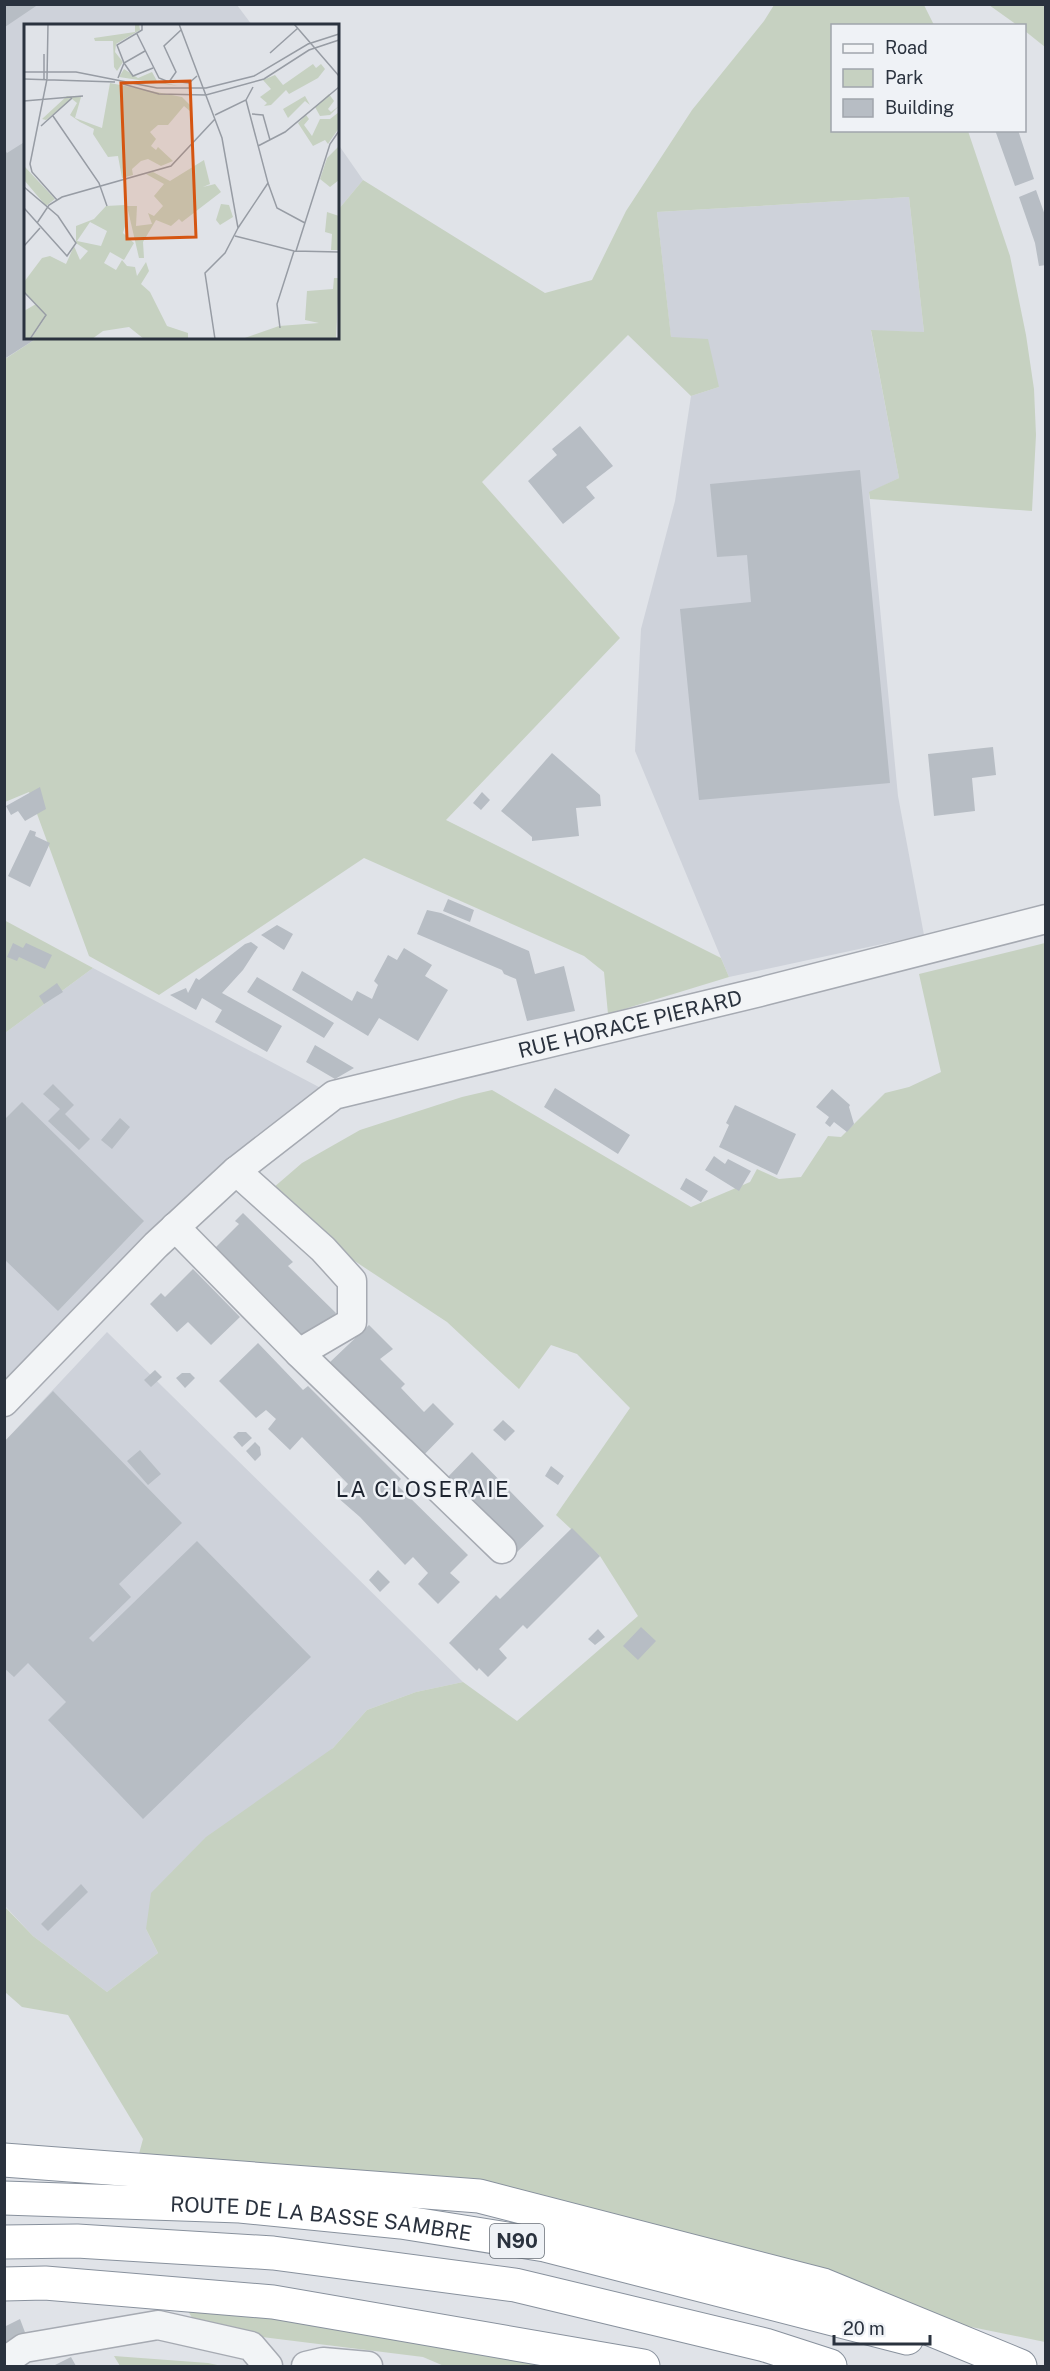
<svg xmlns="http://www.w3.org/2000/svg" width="1050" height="2371" font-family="'Public Sans',sans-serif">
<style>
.built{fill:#ced2da}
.green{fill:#c6d1c1}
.building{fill:#b7bdc4}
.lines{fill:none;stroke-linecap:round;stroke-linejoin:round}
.street-casing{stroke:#a6aab2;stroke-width:31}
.highway-casing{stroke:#88919d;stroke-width:35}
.street{stroke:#f2f4f6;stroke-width:28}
.highway{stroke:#fff;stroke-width:33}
.labels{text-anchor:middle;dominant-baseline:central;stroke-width:5;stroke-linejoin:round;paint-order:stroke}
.shield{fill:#eff2f6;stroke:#656c75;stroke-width:1.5}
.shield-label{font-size:20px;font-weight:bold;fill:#2a323e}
.street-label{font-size:21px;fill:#2a323e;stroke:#eff2f6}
.neighbourhood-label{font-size:22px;letter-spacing:1.5px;fill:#1c232f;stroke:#eff2f6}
.inset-road{fill:none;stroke:#979ca4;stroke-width:1.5}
.view{fill:#d55511;fill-opacity:0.15;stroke:#d55511;stroke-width:3}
.inset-edge{fill:none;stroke:#2a323e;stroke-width:3}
</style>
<rect width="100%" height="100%" fill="#e0e3e8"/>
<!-- built -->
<path class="built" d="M 5,5 L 237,5 L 252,25 L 26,26 L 26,338 L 37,338 L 5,359 Z
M 338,144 L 363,180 L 338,210 Z
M 909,197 L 924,332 L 871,331 L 899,478 L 869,493 L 898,796 L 924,935 L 729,977 L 635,751 L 641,629 L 675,501 L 691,396 L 719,387 L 671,338 L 657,212 Z
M 93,968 L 334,1095 L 5,1405 L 5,1033 Z
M 107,1332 L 463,1682 L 416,1692 L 367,1710 L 333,1748 L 146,1929 L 158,1953 L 107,1992 L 33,1936 L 5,1906 L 4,1442 Z"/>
<!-- green -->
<path class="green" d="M 774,5 L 924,5 L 934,25 L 832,26 L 832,130 L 968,131 L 1010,256 L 1026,335 L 1034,389 L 1036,435 L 1032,511 L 870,499 L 869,492 L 899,478 L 871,330 L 924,332 L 909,197 L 657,212 L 671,337 L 708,339 L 719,387 L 691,396 L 628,335 L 482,482 L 620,638 L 446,820 L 721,958 L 729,977 L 608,1014 L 604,972 L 584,956 L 364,858 L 159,995 L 89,956 L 29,792 L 5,802 L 5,359 L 37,338 L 338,338 L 338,210 L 363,180 L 545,293 L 592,280 L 626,211 L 692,110 L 764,21 Z
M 989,5 L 1045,5 L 1045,47 L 1025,31 L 1024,26 L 1017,25 Z
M 4,920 L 93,968 L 5,1033 L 4,1033 Z
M 1045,943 L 1045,2342 L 932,2319 L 637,2227 L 137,2161 L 143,2139 L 68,2015 L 22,2007 L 5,1992 L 4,1906 L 33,1936 L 107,1992 L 158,1953 L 146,1929 L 151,1893 L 206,1837 L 333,1748 L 367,1710 L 416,1692 L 463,1682 L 517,1721 L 638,1616 L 600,1556 L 556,1515 L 630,1408 L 577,1354 L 551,1345 L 519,1389 L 447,1322 L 347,1256 L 273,1188 L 302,1163 L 360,1130 L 462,1097 L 492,1090 L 691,1207 L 750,1182 L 757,1169 L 779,1179 L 801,1177 L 828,1136 L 841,1137 L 885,1093 L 909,1087 L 941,1072 L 919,974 Z
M 187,2309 L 382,2321 L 598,2366 L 444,2366 L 423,2357 L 223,2332 L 195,2323 Z
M 114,2356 L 208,2363 L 222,2366 L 120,2366 Z"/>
<!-- building -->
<path class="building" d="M 5,4 L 39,4 L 5,27 Z
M 995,130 L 1018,130 L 1034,179 L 1015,186 Z
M 26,141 L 26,338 L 37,338 L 4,359 L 4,149 L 7,153 Z
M 1036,190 L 1046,218 L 1046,265 L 1039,266 L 1035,243 L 1019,197 Z
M 580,426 L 613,466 L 586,487 L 595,498 L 563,524 L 528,481 L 557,455 L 552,449 Z
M 860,470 L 890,783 L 699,800 L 680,609 L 751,602 L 747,555 L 717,557 L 710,484 Z
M 993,747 L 996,775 L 972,778 L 975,811 L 934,816 L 928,754 Z
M 552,753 L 600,795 L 601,806 L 576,808 L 579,836 L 532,841 L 532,837 L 501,811 Z
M 40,787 L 46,809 L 25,821 L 18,811 L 11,815 L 6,806 Z
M 482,792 L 490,800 L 481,810 L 473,803 Z
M 30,830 L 36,832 L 35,836 L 50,843 L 30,887 L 8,876 Z
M 448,899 L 474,910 L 470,922 L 443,911 Z
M 427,910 L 441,913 L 529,951 L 535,974 L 564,966 L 575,1011 L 527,1021 L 516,979 L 504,974 L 502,970 L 417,934 Z
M 277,925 L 293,934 L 284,950 L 261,935 Z
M 251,942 L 258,947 L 243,970 L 222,993 L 282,1026 L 267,1052 L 215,1022 L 222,1010 L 202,998 L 196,1010 L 170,995 L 186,988 L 188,993 L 196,978 L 199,980 L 245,944 Z
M 13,943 L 23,948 L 26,943 L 52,955 L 45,969 L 19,957 L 17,961 L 7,957 Z
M 404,948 L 432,965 L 425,976 L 448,990 L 418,1041 L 379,1018 L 368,1036 L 292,990 L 302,971 L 352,1001 L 357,991 L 372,999 L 378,985 L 374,981 L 388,955 L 397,960 Z
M 257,977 L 334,1023 L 324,1038 L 247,992 Z
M 57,983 L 63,992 L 44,1004 L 39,996 Z
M 315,1045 L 354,1068 L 335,1079 L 306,1062 Z
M 53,1084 L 74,1105 L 65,1114 L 90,1139 L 79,1150 L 48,1121 L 60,1109 L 43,1094 Z
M 555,1088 L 630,1135 L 618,1154 L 544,1107 Z
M 832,1089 L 850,1105 L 849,1107 L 854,1124 L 847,1132 L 834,1122 L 830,1127 L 825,1123 L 829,1117 L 816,1107 Z
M 22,1102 L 144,1221 L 58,1311 L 4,1259 L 4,1120 Z
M 735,1105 L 796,1134 L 777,1175 L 719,1147 L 729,1125 L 726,1123 Z
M 120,1118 L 130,1127 L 112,1149 L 101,1140 Z
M 714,1156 L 725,1164 L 728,1159 L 751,1171 L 739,1191 L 705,1170 Z
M 686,1178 L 708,1191 L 701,1202 L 680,1189 Z
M 243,1213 L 293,1262 L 288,1266 L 336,1313 L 307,1342 L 210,1253 L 239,1224 L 235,1221 Z
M 193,1269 L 240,1317 L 211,1345 L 188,1322 L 177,1332 L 150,1304 L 161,1293 L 165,1297 Z
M 369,1325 L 393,1349 L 380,1359 L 405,1384 L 401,1388 L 424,1412 L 433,1403 L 454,1424 L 417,1462 L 328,1364 Z
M 258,1343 L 303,1390 L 308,1386 L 401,1479 L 396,1484 L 468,1555 L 450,1573 L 460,1582 L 438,1604 L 418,1584 L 428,1573 L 413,1557 L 405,1565 L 360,1517 L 337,1497 L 348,1484 L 302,1437 L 290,1450 L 268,1429 L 276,1419 L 266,1410 L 256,1418 L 219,1381 Z
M 155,1370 L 162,1377 L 151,1387 L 144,1380 Z
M 182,1373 L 190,1373 L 195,1378 L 185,1388 L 176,1378 Z
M 53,1391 L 182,1523 L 119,1584 L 131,1597 L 89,1638 L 93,1642 L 197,1541 L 311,1657 L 143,1819 L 48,1720 L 66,1702 L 28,1663 L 14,1677 L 4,1668 L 4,1442 Z
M 503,1420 L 515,1431 L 505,1441 L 493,1430 Z
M 238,1432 L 246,1432 L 252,1438 L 242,1447 L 233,1437 Z
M 255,1442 L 260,1447 L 261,1455 L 255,1461 L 246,1451 Z
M 140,1450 L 161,1474 L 148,1485 L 127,1461 Z
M 472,1452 L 544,1526 L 516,1553 L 444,1481 Z
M 551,1466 L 564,1476 L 558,1485 L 545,1476 Z
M 572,1528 L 600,1556 L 527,1629 L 523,1625 L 499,1649 L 507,1658 L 488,1677 L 479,1668 L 477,1671 L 449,1643 L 496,1595 L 500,1599 Z
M 378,1570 L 390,1582 L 380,1592 L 369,1580 Z
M 641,1627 L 656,1641 L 638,1660 L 623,1646 Z
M 598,1629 L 605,1637 L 595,1645 L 588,1639 Z
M 81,1884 L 88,1892 L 48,1931 L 41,1924 Z
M 20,2319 L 26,2335 L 4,2348 L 4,2327 Z
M 71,2357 L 76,2366 L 53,2366 Z"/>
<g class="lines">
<defs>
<g id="street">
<path d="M 236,1171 L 323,1249 L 352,1281 L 352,1322 L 299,1353 L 502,1549"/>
<path d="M 175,1227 L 299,1353"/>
<path id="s1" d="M 4,1402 L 156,1245 L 236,1171 L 334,1095 L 764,991 L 1046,919"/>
<path d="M 4,2362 L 24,2348 L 158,2325 L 251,2346 L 268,2366"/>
<path d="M 306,2366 L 323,2362 L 368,2366"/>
</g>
<g id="highway">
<path d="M 4,2160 L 479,2196 L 823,2285 L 1020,2366"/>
<path id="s2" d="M 4,2198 L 240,2206 L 401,2222 L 545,2245 L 907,2338"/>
<path d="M 4,2242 L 77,2241 L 273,2253 L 515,2285 L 765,2345 L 830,2366"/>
<path d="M 4,2284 L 45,2283 L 273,2302 L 643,2366"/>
</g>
</defs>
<!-- street casing -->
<use href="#street" class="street-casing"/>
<!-- highway casing -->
<use href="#highway" class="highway-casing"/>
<!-- street -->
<use href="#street" class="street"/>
<!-- highway -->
<use href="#highway" class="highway"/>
</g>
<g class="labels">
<!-- shield labels -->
<rect class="shield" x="490" y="2224" width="54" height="34" rx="4.5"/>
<g class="shield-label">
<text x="517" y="2241">N90</text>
</g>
<!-- street labels -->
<g class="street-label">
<text stroke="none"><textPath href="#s1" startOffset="756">RUE HORACE PIERARD</textPath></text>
<text stroke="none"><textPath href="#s2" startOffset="318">ROUTE DE LA BASSE SAMBRE</textPath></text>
</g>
<!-- neighbourhood labels -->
<g class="neighbourhood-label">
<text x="423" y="1489">LA CLOSERAIE</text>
</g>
</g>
<!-- overview -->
<g transform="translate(24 24)">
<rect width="315" height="315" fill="#e0e3e8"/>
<path d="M 111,0 L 115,0 L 116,6 L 92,20 L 91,28 L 99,38 L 93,47 L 90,43 L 89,17 L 71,17 L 70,14 L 111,8 ZM 289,40 L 292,44 L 297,40 L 301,45 L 294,54 L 265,70 L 262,66 L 247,81 L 240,82 L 243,79 L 236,73 L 247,65 L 239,56 L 251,51 L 259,61 ZM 100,45 L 114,54 L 128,48 L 133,57 L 154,62 L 95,53 ZM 86,59 L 158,73 L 167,82 L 167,88 L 160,82 L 144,101 L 134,101 L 126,108 L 132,115 L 127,122 L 132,126 L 134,123 L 149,137 L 137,142 L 124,135 L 117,137 L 108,145 L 109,151 L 98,154 L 94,132 L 84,133 L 69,110 L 70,105 L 56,98 L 46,91 L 53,79 L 48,75 L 22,96 L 18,95 L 43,72 L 57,73 L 51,94 L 78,104 ZM 305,70 L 310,77 L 304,85 L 307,88 L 315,82 L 306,91 L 296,92 L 291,83 ZM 281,72 L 286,81 L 281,77 L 264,94 L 259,85 ZM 315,88 L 315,104 L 304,120 L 301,116 L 289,122 L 274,99 L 282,91 L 285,95 L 280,101 L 288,112 L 296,95 L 306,95 ZM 315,122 L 315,156 L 306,163 L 296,155 L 303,134 ZM 180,136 L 186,160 L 179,163 L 191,160 L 197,168 L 158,198 L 155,195 L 147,202 L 132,196 L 119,218 L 120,234 L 115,234 L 103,182 L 113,182 L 112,202 L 128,200 L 124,189 L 130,192 L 139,182 L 130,172 L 140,160 L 122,150 L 129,148 L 146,157 ZM 1,143 L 31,175 L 22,182 L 0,156 ZM 197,180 L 205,181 L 209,193 L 196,201 L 192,196 ZM 101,181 L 103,196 L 99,209 L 110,219 L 100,236 L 86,228 L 80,239 L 92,246 L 98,236 L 103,242 L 111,243 L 113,252 L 122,238 L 125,247 L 117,260 L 126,268 L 143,302 L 164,309 L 164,315 L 120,315 L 105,303 L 79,307 L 68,315 L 7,315 L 23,291 L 5,315 L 0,315 L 0,287 L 12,280 L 0,268 L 0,258 L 18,234 L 26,232 L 42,240 L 50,222 L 56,236 L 64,227 L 52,219 L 52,202 L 70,195 L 82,182 ZM 66,198 L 83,207 L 77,222 L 53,217 ZM 303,188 L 315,192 L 314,226 L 307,226 L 308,210 L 301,208 ZM 310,254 L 315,254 L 312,315 L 218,315 L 255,302 L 295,299 L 281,296 L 283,267 L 309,265 Z" fill="#c6d1c1" fill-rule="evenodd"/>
<path class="inset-road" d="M 155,0 L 198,114 L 214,204 L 201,229 L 181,249 L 191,315M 270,0 L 315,52M 113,10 L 135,54 L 145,58 L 152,48 L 140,22 L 157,6M 121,27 L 100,39 L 109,52 L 129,44M 246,29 L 274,4M 0,48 L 52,48 L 133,64 L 182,64 L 230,52 L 284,20 L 315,10M 94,54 L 100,39 L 93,21 L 118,6 L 118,0M 0,55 L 91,58M 20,55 L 20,30M 23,55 L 6,140 L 8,148 L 33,176M 23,55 L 24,0M 148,57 L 165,59 L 173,52M 99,60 L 135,70 L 182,71 L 240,55 L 285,26 L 315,16M 0,77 L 59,72M 228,90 L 239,91 L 246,116M 191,91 L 222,76 L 229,63M 29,92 L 75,159 L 83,182M 17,102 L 48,74M 234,122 L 261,108 L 315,63M 244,159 L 253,184 L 281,199M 0,163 L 34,192 L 52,219 L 43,232 L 0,184M 13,199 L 25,181 L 38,173 L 147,142 L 191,95M 214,204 L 244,159 L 222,76M 211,212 L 270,227 L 315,228M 0,222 L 16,204M 272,227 L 306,120 L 315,107M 0,268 L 22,291 L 6,315M 256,304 L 253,280 L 270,227"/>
<path class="view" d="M 166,57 L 172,213 L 103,215 L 97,59 Z"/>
<rect width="315" height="315" class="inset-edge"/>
</g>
<!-- border -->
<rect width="1050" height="2371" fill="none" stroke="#2a323e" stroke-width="12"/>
<!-- legend -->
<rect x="831" y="24" width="195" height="108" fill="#eff2f6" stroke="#a0a5ac" stroke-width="1.5"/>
<rect x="843" y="44" width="30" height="9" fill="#f2f4f6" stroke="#a0a5ac" stroke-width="1.5"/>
<text x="885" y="54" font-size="18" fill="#2a323e">Road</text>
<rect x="843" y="69" width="30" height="18" fill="#c6d1c1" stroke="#a0a5ac" stroke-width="1.5"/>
<text x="885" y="84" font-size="18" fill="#2a323e">Park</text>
<rect x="843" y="99" width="30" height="18" fill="#b7bdc4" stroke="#a0a5ac" stroke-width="1.5"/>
<text x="885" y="114" font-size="18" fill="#2a323e">Building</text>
<!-- scale -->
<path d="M834 2335v9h96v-9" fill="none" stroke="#2a323e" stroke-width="3"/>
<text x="843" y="2335" font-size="18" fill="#2a323e" stroke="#eff2f6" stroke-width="4.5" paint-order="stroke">20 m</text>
</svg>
